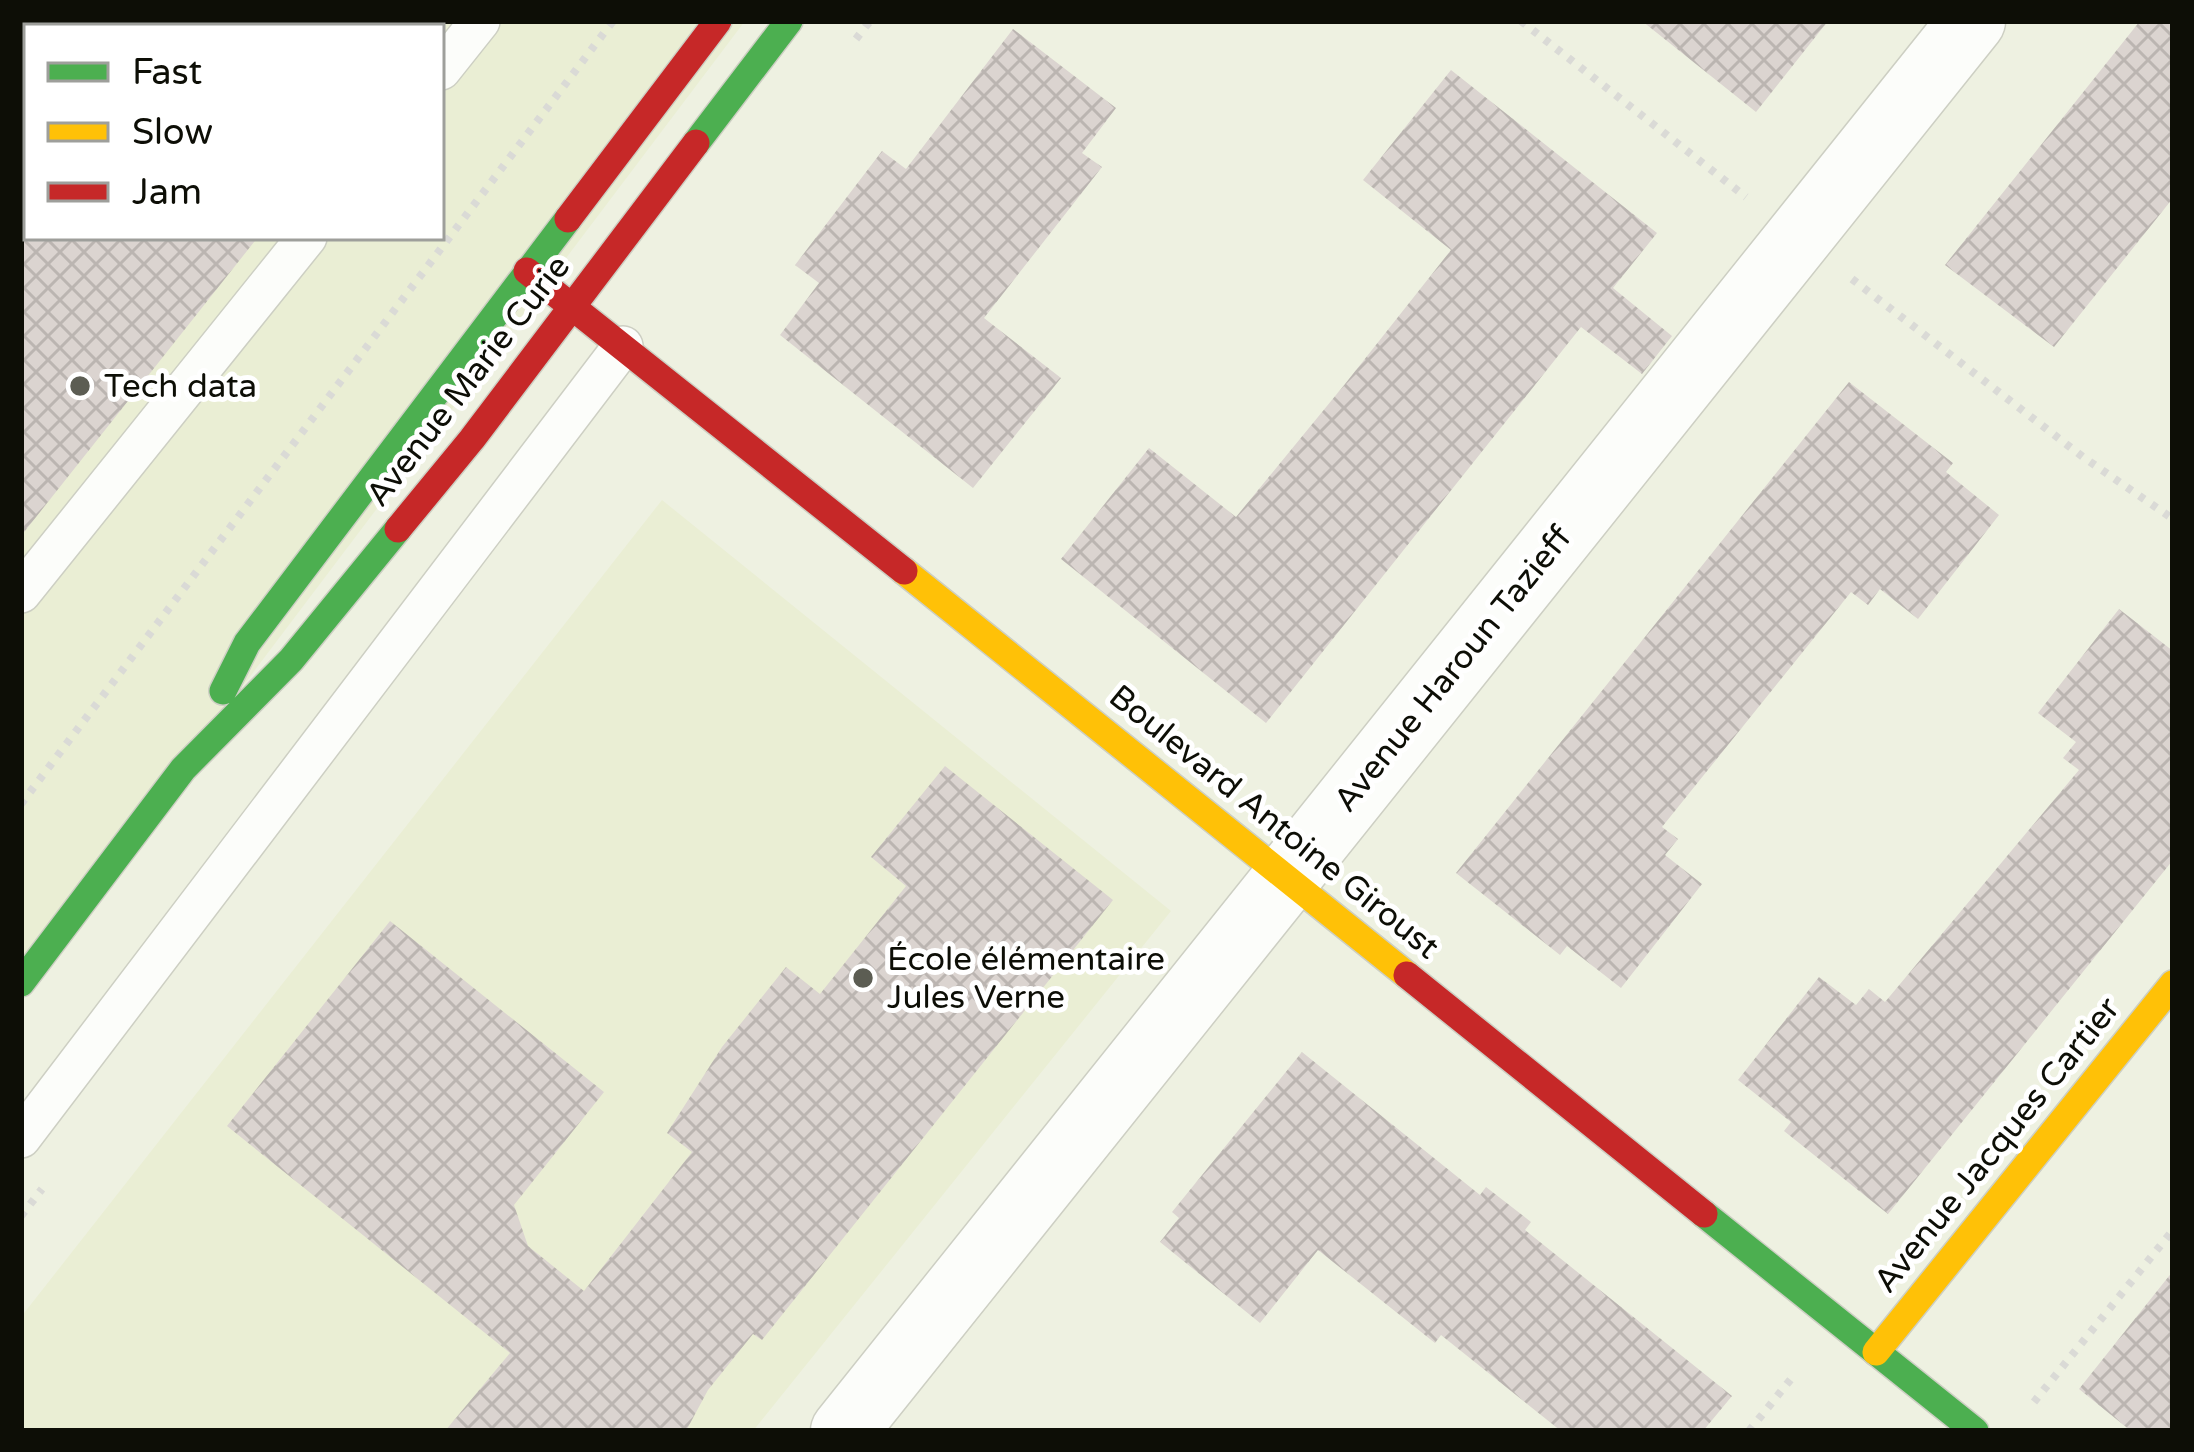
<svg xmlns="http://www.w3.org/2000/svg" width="2194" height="1452" font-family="'Varela Round',sans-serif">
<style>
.built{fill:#eaeed4;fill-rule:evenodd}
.building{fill:url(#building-cross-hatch)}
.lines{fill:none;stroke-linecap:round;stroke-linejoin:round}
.lane-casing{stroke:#cdcfc3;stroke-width:42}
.street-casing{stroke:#cdcfc3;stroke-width:69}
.fast-casing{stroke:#cdcfc3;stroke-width:30}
.slow-casing{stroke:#cdcfc3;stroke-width:30}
.jam-casing{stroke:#cdcfc3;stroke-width:30}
.path{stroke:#dadad6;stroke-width:8;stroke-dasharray:6 9;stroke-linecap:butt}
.lane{stroke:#fcfdfa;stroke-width:39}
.street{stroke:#fcfdfa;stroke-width:66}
.fast{stroke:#4caf50;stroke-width:27}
.slow{stroke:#ffc107;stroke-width:27}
.jam{stroke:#c62828;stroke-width:27}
.poi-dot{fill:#5c5d53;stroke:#fff;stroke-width:4.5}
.labels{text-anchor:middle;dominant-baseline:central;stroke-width:10;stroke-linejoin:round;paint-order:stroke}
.street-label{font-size:33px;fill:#0d0e06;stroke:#fff}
.poi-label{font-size:33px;fill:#0d0e06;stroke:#fff;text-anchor:start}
</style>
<defs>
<pattern id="building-cross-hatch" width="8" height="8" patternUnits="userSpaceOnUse" patternTransform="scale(3)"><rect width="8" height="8" fill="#dbd4d0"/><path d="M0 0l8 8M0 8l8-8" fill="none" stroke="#bbb5b1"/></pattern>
</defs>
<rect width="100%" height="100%" fill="#eef1e1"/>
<!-- built -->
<path class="built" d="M 21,21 L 745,21 L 21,980 ZM 27,27 L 441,27 L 441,237 L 27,237 Z
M 662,500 L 1171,911 L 753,1431 L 21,1431 L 21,1317 Z"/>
<!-- building -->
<path class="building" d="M 1642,21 L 1828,21 L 1756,112 Z
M 2140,21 L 2173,21 L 2173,198 L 2054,347 L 1945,265 Z
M 1013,29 L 1116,108 L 1082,153 L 1102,167 L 984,318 L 1061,378 L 973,488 L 780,335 L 819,283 L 795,265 L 882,151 L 906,169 Z
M 1451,70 L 1657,233 L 1613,288 L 1672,336 L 1642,374 L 1581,327 L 1266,723 L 1061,559 L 1149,448 L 1236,517 L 1345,384 L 1451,250 L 1363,180 Z
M 21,237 L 258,237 L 21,536 Z
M 1849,382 L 1953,463 L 1946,472 L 1999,515 L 1918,619 L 1880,589 L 1868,605 L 1851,592 L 1662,827 L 1678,839 L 1665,855 L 1702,884 L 1621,988 L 1567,946 L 1560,955 L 1456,873 Z
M 2119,609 L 2173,651 L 2173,860 L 1888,1214 L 1784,1131 L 1791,1122 L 1738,1080 L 1819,977 L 1856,1005 L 1869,989 L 1885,1002 L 2079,770 L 2063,758 L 2076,742 L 2038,713 Z
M 945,766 L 1113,900 L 762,1340 L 753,1334 L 708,1390 L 686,1431 L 445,1431 L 510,1353 L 227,1126 L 390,921 L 604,1092 L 514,1205 L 528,1246 L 584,1291 L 692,1152 L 667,1133 L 722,1047 L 786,967 L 820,994 L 906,886 L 871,857 Z
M 1302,1052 L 1480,1195 L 1486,1187 L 1531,1222 L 1525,1230 L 1732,1396 L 1703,1431 L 1561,1431 L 1441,1335 L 1435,1343 L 1318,1250 L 1260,1323 L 1160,1242 L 1179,1218 L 1172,1212 Z
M 2173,1271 L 2173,1431 L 2131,1431 L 2079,1389 Z"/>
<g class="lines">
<defs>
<path id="lane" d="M 441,70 L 480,21
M 21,593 L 307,237
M 21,1138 L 623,346"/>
<path id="street" d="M 844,1431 L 1972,21"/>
<path id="fast" d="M 696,143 L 789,21
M 223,691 L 247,643 L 568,219
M 21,983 L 183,769 L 291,660 L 398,529
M 1704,1214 L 1975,1431"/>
<path id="slow" d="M 904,571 L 1407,975
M 1876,1352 L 2173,984"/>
<path id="jam" d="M 568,219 L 718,21
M 527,271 L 904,571
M 398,529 L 472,439 L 696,143
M 1407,975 L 1704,1214"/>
</defs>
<!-- lane casing -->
<use href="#lane" class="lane-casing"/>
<!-- street casing -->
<use href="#street" class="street-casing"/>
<!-- fast casing -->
<use href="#fast" class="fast-casing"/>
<!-- slow casing -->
<use href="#slow" class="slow-casing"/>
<!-- jam casing -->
<use href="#jam" class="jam-casing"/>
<!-- path -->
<path class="path" d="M 1521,21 L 1746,197
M 856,39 L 870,21
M 1852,279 L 2083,457 L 2173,519
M 21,804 L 613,21
M 21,1216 L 42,1189
M 2034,1402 L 2173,1230
M 1749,1431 L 1795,1374"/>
<!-- lane -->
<use href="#lane" class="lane"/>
<!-- street -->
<use href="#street" class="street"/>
<!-- fast -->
<use href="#fast" class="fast"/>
<!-- slow -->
<use href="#slow" class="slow"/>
<!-- jam -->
<use href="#jam" class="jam"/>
</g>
<!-- markers -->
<g class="poi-dot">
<circle cx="80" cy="386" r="12"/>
<circle cx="863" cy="978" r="12"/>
</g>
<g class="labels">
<!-- street labels -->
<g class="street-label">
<text transform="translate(468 381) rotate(-52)">Avenue Marie Curie</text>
<text transform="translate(1453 669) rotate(-51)">Avenue Haroun Tazieff</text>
<text transform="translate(1274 822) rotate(39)">Boulevard Antoine Giroust</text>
<text transform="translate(1997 1145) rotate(-51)">Avenue Jacques Cartier</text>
</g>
<!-- poi labels -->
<g class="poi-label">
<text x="104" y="386">Tech data</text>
<text x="887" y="959">École élémentaire<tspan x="887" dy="38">Jules Verne</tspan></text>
</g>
</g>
<!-- border -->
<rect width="2194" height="1452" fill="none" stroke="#0d0e06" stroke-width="48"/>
<!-- legend -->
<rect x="24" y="24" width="420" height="216" fill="#ffffff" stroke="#9e9f9b" stroke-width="3"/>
<rect x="48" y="63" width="60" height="18" fill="#4caf50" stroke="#9e9f9b" stroke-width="3"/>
<text x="132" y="84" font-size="36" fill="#0d0e06">Fast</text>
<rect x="48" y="123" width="60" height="18" fill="#ffc107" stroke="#9e9f9b" stroke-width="3"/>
<text x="132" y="144" font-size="36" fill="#0d0e06">Slow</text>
<rect x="48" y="183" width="60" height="18" fill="#c62828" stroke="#9e9f9b" stroke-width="3"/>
<text x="132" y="204" font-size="36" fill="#0d0e06">Jam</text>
</svg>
